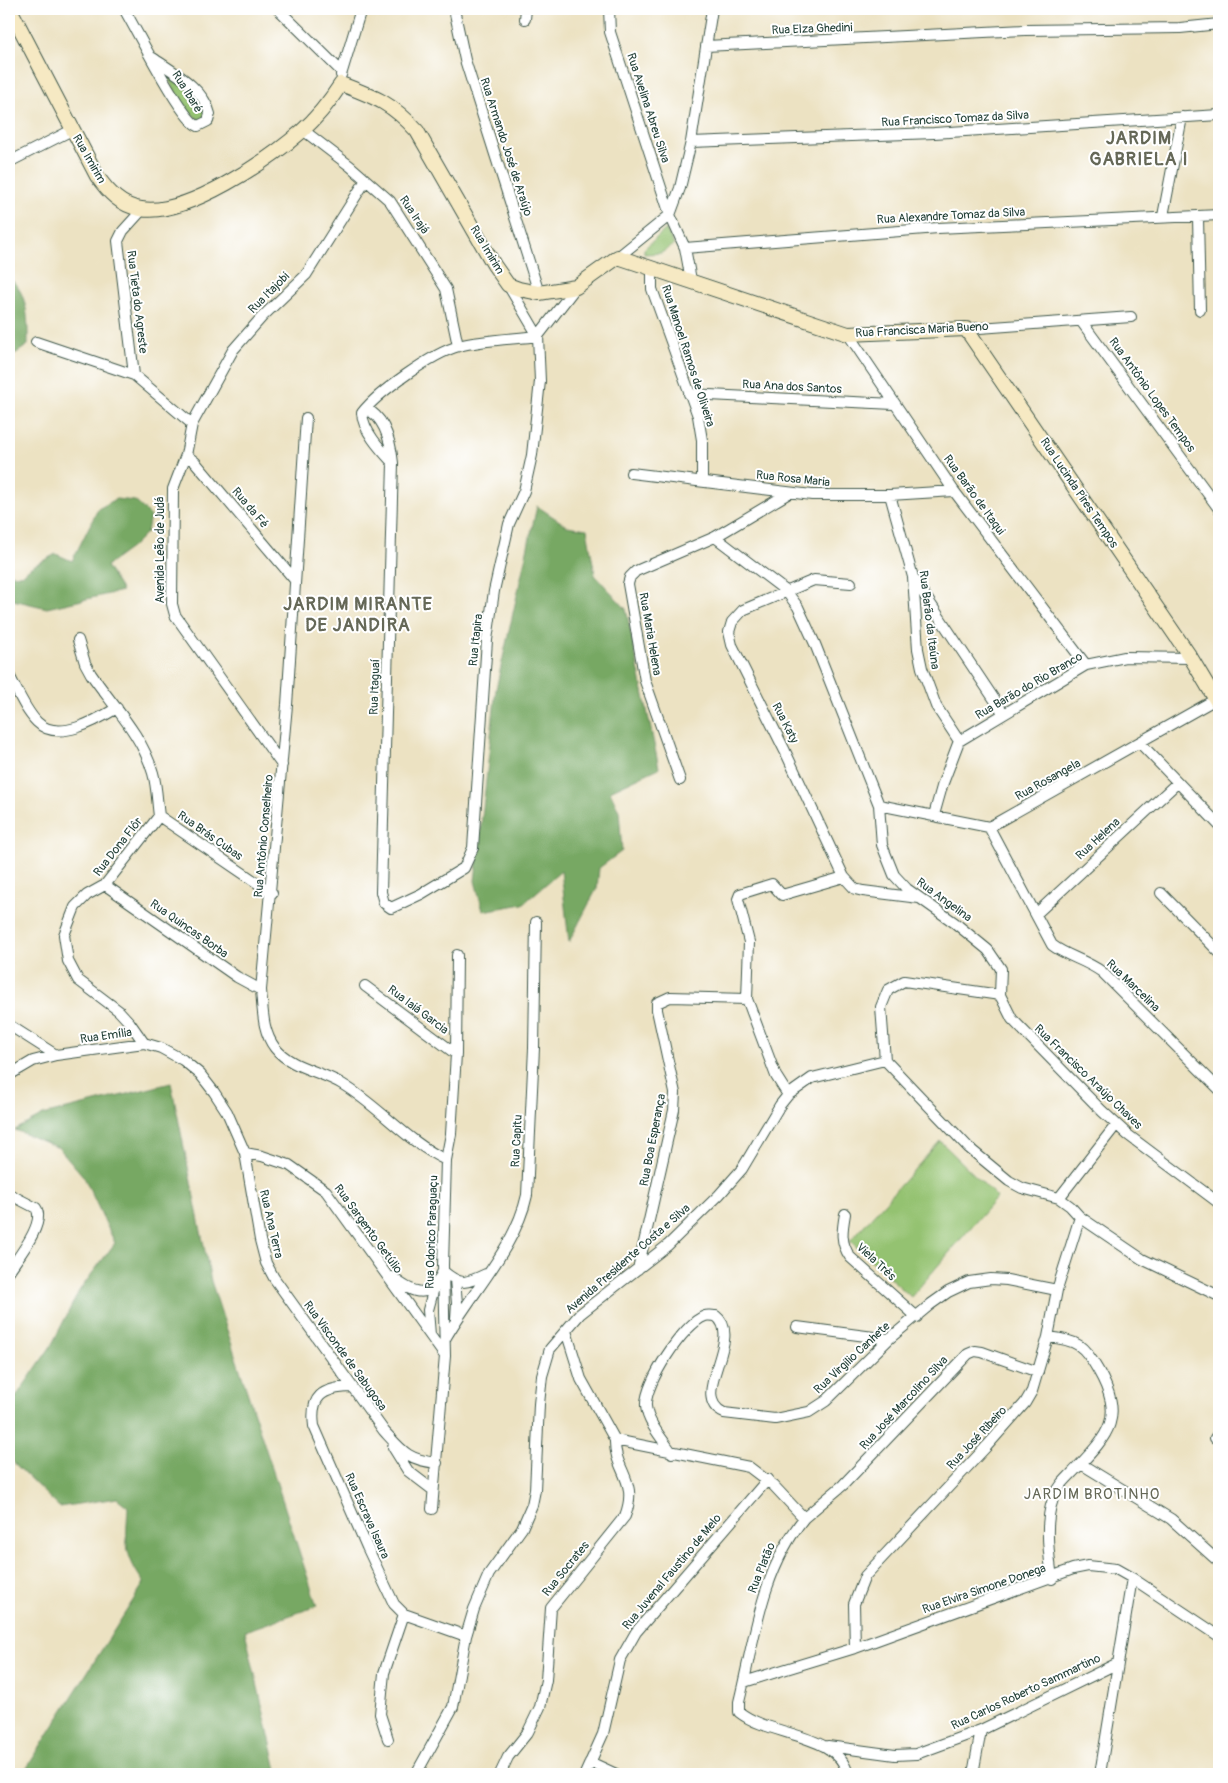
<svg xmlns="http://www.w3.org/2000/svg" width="1228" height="1783" font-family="Pangolin,sans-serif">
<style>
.green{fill:#94c271;stroke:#5a8052}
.forest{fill:#77a863;stroke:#4b724c}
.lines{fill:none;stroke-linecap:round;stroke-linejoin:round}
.street-casing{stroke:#3e5649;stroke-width:12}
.secondary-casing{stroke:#3e5649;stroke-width:16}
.street{stroke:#fff;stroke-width:10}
.secondary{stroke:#f6e9c3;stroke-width:14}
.labels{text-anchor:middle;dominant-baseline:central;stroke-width:4;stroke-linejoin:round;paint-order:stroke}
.street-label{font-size:12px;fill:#1f3d34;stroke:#fff}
.quarter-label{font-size:15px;letter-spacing:1px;fill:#656857;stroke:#fff}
.district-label{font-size:18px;font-weight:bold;letter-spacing:1px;fill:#656857;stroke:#fff}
</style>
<rect width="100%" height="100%" fill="#fff"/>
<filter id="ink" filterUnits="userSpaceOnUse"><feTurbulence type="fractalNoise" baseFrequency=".02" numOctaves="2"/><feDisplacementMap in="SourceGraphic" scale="10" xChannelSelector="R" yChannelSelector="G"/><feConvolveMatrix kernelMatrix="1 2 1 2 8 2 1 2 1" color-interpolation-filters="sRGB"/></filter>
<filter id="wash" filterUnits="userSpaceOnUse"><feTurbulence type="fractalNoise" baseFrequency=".0096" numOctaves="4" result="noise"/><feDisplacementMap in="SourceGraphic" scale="20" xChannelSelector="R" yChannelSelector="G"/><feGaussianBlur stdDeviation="1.12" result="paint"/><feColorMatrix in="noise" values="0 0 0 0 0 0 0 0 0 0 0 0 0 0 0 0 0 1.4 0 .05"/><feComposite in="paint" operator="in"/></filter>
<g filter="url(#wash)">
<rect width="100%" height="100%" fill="#ece2c2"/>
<!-- green -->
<path class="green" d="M 164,72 L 199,98 L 207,114 L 202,120 C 187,118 172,84 164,72 Z
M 666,229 L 674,245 L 661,253 L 644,254 L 644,249 Z
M 940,1141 L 997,1197 L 911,1297 L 850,1241 Z"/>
<!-- forest -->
<path class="forest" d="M 9,278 C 29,293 28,322 28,345 L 9,358 Z
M 116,499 L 135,501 L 150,515 L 147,532 L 132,547 L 106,566 L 122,591 L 47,608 L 9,599 L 9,574 L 22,575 L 31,567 L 56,554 L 72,561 L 98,509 Z
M 537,506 L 567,526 L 587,529 L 595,575 L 626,609 L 659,768 L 610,791 L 619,811 L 622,851 L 599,868 L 597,888 L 569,942 L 561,871 L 523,904 L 483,911 L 475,881 L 496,689 Z
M 171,1083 L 211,1281 L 317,1606 L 245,1631 L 278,1774 L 23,1774 L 144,1583 C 123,1553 126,1543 128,1507 L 117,1498 L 59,1507 L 9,1458 L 9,1407 L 51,1346 L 79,1291 L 115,1243 L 84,1177 L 59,1148 L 15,1130 L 43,1115 Z"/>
</g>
<g filter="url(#ink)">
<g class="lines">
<defs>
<path id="street" d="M 124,9 C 136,29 182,121 198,126 L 208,121 L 210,114 C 204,88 173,72 153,58
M 278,9 L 341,71
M 454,9 L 465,60 L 539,293
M 609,9 L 610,32 L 670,215 L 685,248 L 691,280
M 525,19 L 526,9
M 706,46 L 1025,30 L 1180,28 L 1219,24
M 341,75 L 361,9
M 303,130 L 350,166 L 390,201 L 446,289 L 458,346
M 691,142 L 934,133 L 1219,115
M 9,162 L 72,130
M 1163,216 L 1182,117
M 1198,217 L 1200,310
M 685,248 L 938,228 L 1219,215
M 618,257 L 670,215 L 680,188 L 691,142 L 712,9
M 652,268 L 652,289 L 698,416 L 702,440 L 702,481
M 1081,321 L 1219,509
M 966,329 L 1131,317
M 848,334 L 954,491 L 1086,665
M 538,336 L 576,287
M 36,342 L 134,375 L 192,424
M 134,375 L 118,241 L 123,231 L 142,210
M 689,394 L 894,404
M 366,409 C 385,417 391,444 393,463 L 381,892 L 384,903 L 391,908 L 421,894 L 464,868 L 473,848 L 487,640 L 494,591 L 509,524 L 524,491 L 532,455 L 540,381 L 538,336 L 508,285
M 306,418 L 287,705 L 261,990 C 263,1010 262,1031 275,1048 C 291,1068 321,1071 342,1084 C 379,1106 407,1142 446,1160
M 186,455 L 195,462 L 294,579
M 393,463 C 381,450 363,431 362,413 C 378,392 433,353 459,346 C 481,340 515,339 538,336
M 631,473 L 812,495 L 890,495 L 954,491
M 890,495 L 913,577 L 918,649 L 922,668 L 936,706 L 959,741
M 715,537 L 786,591 L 798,607 L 815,644 L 879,805 L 882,845 L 894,875 L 907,889 L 955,923 L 988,950 L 1001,969 L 1000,995 L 904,981 L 888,990 L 881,1007 L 885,1060
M 914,579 L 1004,714
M 851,583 L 814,580 L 743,610 L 732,622 L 729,632 L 732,645 L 785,751 L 844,877 L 855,889 L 863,891 L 919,898
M 78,640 L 85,663 L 91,674 C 113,706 142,735 153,773 C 157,787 157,802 159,816 L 105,885 L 87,895 L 75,907 L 64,935 L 68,961 L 78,980 L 119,1011 L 130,1023 L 144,1043
M 9,675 C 17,690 25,710 37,722 C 58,743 97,720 117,708
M 1140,743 L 1219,825
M 282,765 L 175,615 L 172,604 L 173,489 L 186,455 L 192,424 L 233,350 L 262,317 L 306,275 L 366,180
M 680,780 L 645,681 L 628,584 L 630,577 L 636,571 L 715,537 L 789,493
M 879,805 L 989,827 L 1216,699
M 934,815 L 943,783 L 959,741 L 1086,665 L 1125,657 L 1191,658
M 159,816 L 272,893
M 989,827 L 1052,945 C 1066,956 1086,960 1102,972 L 1219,1089
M 105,885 L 237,977 L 261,990
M 1161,893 L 1219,952
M 1037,913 L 1177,783
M 365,986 L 456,1054
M 1000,995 L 1012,1019 L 1102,1111 L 1128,1135 L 1219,1203
M 747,999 L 749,942 L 738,899 L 740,894 L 772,884 L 782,895 L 844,877
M 9,1025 L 56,1055
M 9,1075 L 33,1061 L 56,1055 L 144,1043 L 161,1048 L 183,1060 L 200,1074 L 214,1092 L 227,1112 L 245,1153 L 260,1240 L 266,1263 L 274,1278 L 384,1431 C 403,1452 408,1460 437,1463
M 245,1153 L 262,1156 L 289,1165 L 326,1191 L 445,1356
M 9,1194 L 36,1208 C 46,1223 18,1257 9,1271
M 1059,1198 L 1116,1125
M 845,1214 C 842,1231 840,1242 850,1257 L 917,1317
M 638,1269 L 674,1110 L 675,1093 L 657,1010 L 657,1003 L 670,997 L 747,999 L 776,1076 L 788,1095
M 392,1277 C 413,1294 430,1301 443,1271 C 461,1286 465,1284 486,1274
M 455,1280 L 457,1303 L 456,1318
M 797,1327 L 889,1339
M 566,1331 L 581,1379 L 615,1440 L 749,1467 L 774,1486 L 804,1518 C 761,1572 755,1637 739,1702 L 739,1712 C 770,1737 837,1732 848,1774
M 430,1335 L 428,1310 L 435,1284
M 1048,1337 C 1077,1340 1084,1345 1098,1370 C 1126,1419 1108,1435 1073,1472 C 1065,1480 1057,1488 1053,1499 C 1044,1524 1049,1553 1052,1579
M 445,1339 C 471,1293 516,1247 527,1195 L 534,1048 L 536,922
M 351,1387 C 322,1388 310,1396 314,1426 L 367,1547 L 394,1604 L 404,1614 L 466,1636
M 1215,1438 L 1219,1433
M 393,1447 L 408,1471 L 433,1490
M 672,1453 C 663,1440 647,1422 646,1406 C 644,1384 684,1323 705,1316 C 708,1315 713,1316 716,1316 C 745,1338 687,1397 724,1413 L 775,1419 L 809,1412 L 826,1401 L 889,1339 L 931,1304 L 948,1292 L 969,1282 L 991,1279 L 1007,1280 L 1057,1290
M 1081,1464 L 1171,1519 L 1219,1562
M 432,1509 L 445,1356 L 443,1265 L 446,1160 L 451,1134 L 456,1054 L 457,955
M 804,1518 L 843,1485 L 968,1354 L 975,1351 L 982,1352 L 1038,1372
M 855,1648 L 854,1604 L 865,1576 L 987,1446 L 1025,1403 L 1032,1391 L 1048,1337 L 1057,1290 L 1080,1217
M 744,1682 L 855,1648 L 1073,1569 L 1088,1566 L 1116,1569 L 1132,1578 L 1219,1636
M 388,1739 L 380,1714 L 384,1673 L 404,1614
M 828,1746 L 895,1755 L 916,1754 L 981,1730 L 1118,1663
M 590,1762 L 616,1774
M 416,1774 L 453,1707 L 466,1636 L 474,1609 L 489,1574 L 522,1528 L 532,1505 L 535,1490 L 539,1404 L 542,1376 L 550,1349 L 580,1314 L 668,1245 L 719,1195 L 742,1169 L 780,1105 L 788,1095 L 812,1078 L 885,1060 L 969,1148 L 1009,1181 L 1022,1188 L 1059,1198 L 1070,1206 L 1080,1217 L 1142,1259 L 1219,1296
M 500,1774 L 508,1757 L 528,1732 L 540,1707 L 546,1680 L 551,1608 L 625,1516 C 639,1480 614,1471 615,1440
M 585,1774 L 603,1734 L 620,1660 L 636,1632 L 768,1479
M 973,1774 L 981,1730
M 1100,1774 L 1132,1578"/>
<path id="secondary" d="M 10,9 L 97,176 C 108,192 121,206 141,209 C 186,217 270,159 302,131 C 318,117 330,101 341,84 C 375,97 392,103 417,131 L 494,265 L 508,285 L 519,289 L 539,293 L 576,287 L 618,257 L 848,334 L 966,329 L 1191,658 L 1219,705"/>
</defs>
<!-- street casing -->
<use href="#street" class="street-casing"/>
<!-- secondary casing -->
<use href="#secondary" class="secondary-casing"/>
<!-- street -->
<use href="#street" class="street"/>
<!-- secondary -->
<use href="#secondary" class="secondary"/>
</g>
</g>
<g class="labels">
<!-- street labels -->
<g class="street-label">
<text transform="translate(812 29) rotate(-2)">Rua Elza Ghedini</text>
<text transform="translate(187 92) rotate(58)">Rua Ibaré</text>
<text transform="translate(648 108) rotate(72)">Rua Avelina Abreu Silva</text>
<text transform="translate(955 119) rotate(-3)">Rua Francisco Tomaz da Silva</text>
<text transform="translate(506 147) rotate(72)">Rua Armando José de Araújo</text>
<text transform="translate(89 159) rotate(60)">Rua Imirim</text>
<text transform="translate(414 215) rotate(56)">Rua Irajá</text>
<text transform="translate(951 216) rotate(-3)">Rua Alexandre Tomaz da Silva</text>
<text transform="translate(487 250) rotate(59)">Rua Imirim</text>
<text transform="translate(269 293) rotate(-45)">Rua Itajobi</text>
<text transform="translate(137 302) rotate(83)">Rua Tieta do Agreste</text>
<text transform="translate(922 330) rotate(-3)">Rua Francisca Maria Bueno</text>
<text transform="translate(688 356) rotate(72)">Rua Manoel Ramos de Oliveira</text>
<text transform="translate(792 387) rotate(3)">Rua Ana dos Santos</text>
<text transform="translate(1152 395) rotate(54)">Rua Antônio Lopes Tempos</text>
<text transform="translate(793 479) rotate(6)">Rua Rosa Maria</text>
<text transform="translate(1079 493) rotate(56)">Rua Lucinda Pires Tempos</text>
<text transform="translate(974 495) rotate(54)">Rua Barão de Itaqui</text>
<text transform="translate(250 508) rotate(50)">Rua da Fé</text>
<text transform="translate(160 550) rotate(-90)">Avenida Leão de Judá</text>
<text transform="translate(929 620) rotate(83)">Rua Barão da Itaúna</text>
<text transform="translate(650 634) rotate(80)">Rua Maria Helena</text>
<text transform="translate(476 640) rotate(-84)">Rua Itapira</text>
<text transform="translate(1029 686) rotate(-30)">Rua Barão do Rio Branco</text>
<text transform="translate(375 687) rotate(-88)">Rua Itaguaí</text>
<text transform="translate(785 723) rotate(63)">Rua Katy</text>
<text transform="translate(1048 780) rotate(-29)">Rua Rosangela</text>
<text transform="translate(210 836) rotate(35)">Rua Brás Cubas</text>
<text transform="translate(264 836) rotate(-85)">Rua Antônio Conselheiro</text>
<text transform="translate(1098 839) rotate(-43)">Rua Helena</text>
<text transform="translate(118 847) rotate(-52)">Rua Dona Flôr</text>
<text transform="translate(944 900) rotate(36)">Rua Angelina</text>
<text transform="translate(189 929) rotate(35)">Rua Quincas Borba</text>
<text transform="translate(1133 986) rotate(44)">Rua Marcelina</text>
<text transform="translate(418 1010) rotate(37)">Rua Iaiá Garcia</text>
<text transform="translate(106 1036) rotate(-8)">Rua Emília</text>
<text transform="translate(1088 1077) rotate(44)">Rua Francisco Araújo Chaves</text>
<text transform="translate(653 1140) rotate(-79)">Rua Boa Esperança</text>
<text transform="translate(517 1141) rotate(-87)">Rua Capitu</text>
<text transform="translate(271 1224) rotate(77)">Rua Ana Terra</text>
<text transform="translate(368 1229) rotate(54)">Rua Sargento Getúlio</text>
<text transform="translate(432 1232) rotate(-88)">Rua Odorico Paraguaçu</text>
<text transform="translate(628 1259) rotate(-41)">Avenida Presidente Costa e Silva</text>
<text transform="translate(876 1262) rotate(43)">Viela Três</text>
<text transform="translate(345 1356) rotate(54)">Rua Visconde de Sabugosa</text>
<text transform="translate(852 1358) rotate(-43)">Rua Virgilio Canhete</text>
<text transform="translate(904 1403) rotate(-47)">Rua José Marcolino Silva</text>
<text transform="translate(977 1438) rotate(-47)">Rua José Ribeiro</text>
<text transform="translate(367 1516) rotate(66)">Rua Escrava Isaura</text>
<text transform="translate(762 1568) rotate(-68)">Rua Platão</text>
<text transform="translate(566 1569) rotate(-51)">Rua Socrates</text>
<text transform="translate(672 1572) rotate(-50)">Rua Juvenal Faustino de Melo</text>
<text transform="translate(984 1589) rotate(-19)">Rua Elvira Simone Donega</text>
<text transform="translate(1026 1692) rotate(-25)">Rua Carlos Roberto Sammartino</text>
</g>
<!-- quarter labels -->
<g class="quarter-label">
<text x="1092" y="1494">JARDIM BROTINHO</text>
</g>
<!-- district labels -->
<g class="district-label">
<text x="1139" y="138">JARDIM<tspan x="1139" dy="21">GABRIELA I</tspan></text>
<text x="358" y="604">JARDIM MIRANTE<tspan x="358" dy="21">DE JANDIRA</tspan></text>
</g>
</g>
<!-- margin -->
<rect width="1228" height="1783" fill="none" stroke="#fff" stroke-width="30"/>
</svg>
